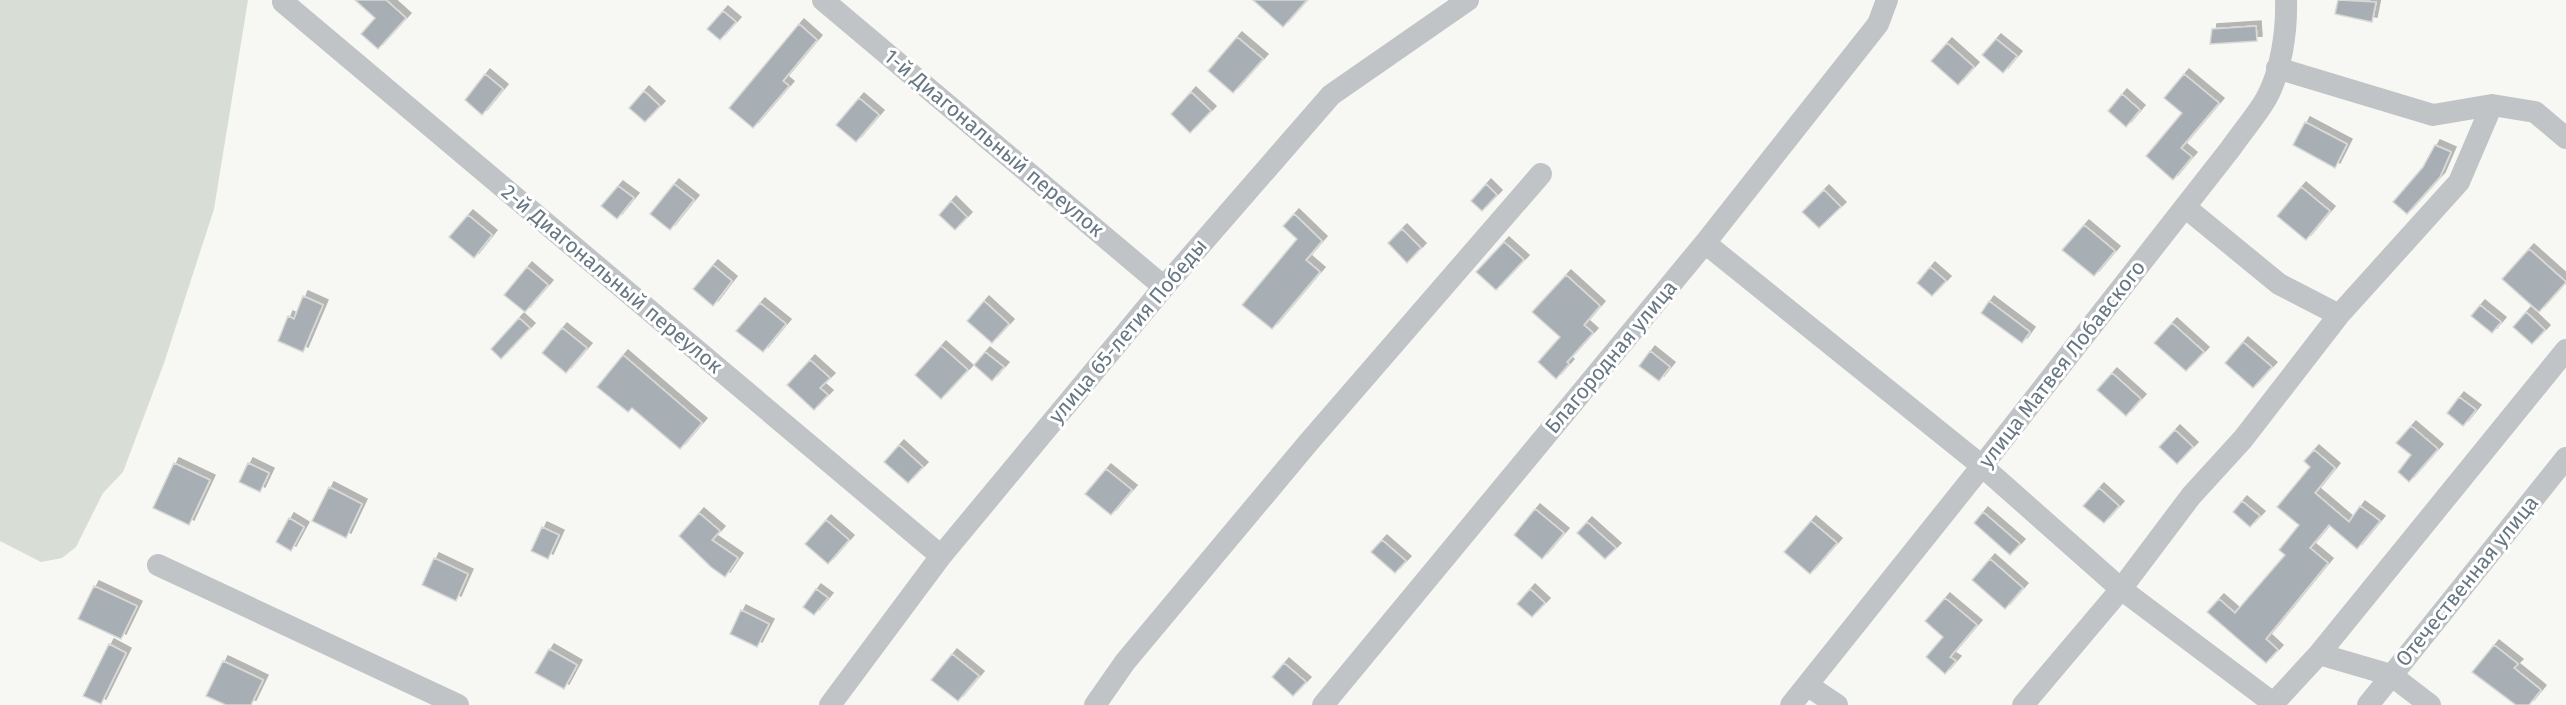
<svg xmlns="http://www.w3.org/2000/svg" width="2566" height="705" font-family="'Fira Sans',sans-serif">
<style>
.green{fill:#d8ddd5}
.building{fill:#a7afb4;stroke:#d8d8d6;stroke-width:1.5;filter:url(#shadow)}
.lines{fill:none;stroke-linecap:round;stroke-linejoin:round}
.minor{stroke:#c0c4c7;stroke-width:22}
.labels{text-anchor:middle;dominant-baseline:central;stroke-width:6;stroke-linejoin:round;paint-order:stroke}
.street-label{font-size:21px;fill:#677783;stroke:#fff}
</style>
<defs>
<filter id="shadow"><feDropShadow dx="5" dy="-5" stdDeviation="0" flood-color="#0004"/></filter>
</defs>
<rect width="100%" height="100%" fill="#f7f7f4"/>
<!-- green -->
<path class="green" d="M 0,0 L 248,0 L 214,209 L 164,363 L 123,472 L 103,493 L 76,547 L 62,558 L 41,562 L 0,541 Z"/>
<!-- building -->
<path class="building" d="M 355,0 L 386,0 L 406,18 L 378,49 L 361,34 L 375,18 Z
M 1253,0 L 1307,0 L 1283,27 Z
M 2338,0 L 2376,2 L 2372,22 L 2335,14 Z
M 723,11 L 736,22 L 720,40 L 707,29 Z
M 799,24 L 817,40 L 783,81 L 789,86 L 753,128 L 729,108 Z
M 2256,26 L 2257,41 L 2210,44 L 2212,29 Z
M 1237,37 L 1263,59 L 1233,93 L 1208,71 Z
M 1996,39 L 2017,56 L 2003,73 L 1982,55 Z
M 1947,43 L 1974,67 L 1958,85 L 1931,61 Z
M 485,74 L 503,89 L 482,115 L 465,100 Z
M 2184,74 L 2219,103 L 2181,148 L 2192,157 L 2173,180 L 2146,156 L 2182,113 L 2164,98 Z
M 644,91 L 660,106 L 645,122 L 629,108 Z
M 1191,92 L 1211,111 L 1190,133 L 1171,114 Z
M 2122,94 L 2140,110 L 2126,127 L 2108,111 Z
M 859,98 L 879,115 L 856,142 L 836,125 Z
M 2305,122 L 2347,144 L 2335,168 L 2293,145 Z
M 2435,145 L 2451,152 L 2440,177 L 2407,214 L 2393,202 L 2423,167 Z
M 674,184 L 694,200 L 670,230 L 650,214 Z
M 1486,184 L 1497,195 L 1482,211 L 1471,201 Z
M 618,186 L 634,198 L 617,219 L 601,206 Z
M 2301,187 L 2330,211 L 2306,240 L 2277,216 Z
M 1824,190 L 1841,207 L 1819,228 L 1802,212 Z
M 951,201 L 967,217 L 955,230 L 939,215 Z
M 1294,214 L 1322,241 L 1306,260 L 1320,272 L 1272,329 L 1242,305 L 1297,239 L 1283,226 Z
M 468,215 L 492,235 L 474,258 L 449,237 Z
M 2084,225 L 2115,251 L 2094,276 L 2062,250 Z
M 1402,229 L 1421,248 L 1407,263 L 1388,243 Z
M 1504,242 L 1524,260 L 1496,290 L 1476,272 Z
M 2529,249 L 2566,282 L 2539,312 L 2502,279 Z
M 713,265 L 732,281 L 713,306 L 693,289 Z
M 527,267 L 548,285 L 525,312 L 504,295 Z
M 1930,267 L 1946,281 L 1932,296 L 1917,283 Z
M 1566,275 L 1600,306 L 1584,325 L 1593,333 L 1567,362 L 1569,364 L 1556,379 L 1538,362 L 1560,337 L 1532,312 Z
M 303,296 L 323,305 L 303,352 L 278,341 L 288,316 L 294,319 Z
M 984,301 L 1009,324 L 992,343 L 967,321 Z
M 1989,301 L 2030,332 L 2022,343 L 1981,313 Z
M 760,303 L 786,324 L 763,352 L 736,331 Z
M 2480,305 L 2501,322 L 2492,333 L 2471,316 Z
M 2526,312 L 2545,330 L 2532,344 L 2513,327 Z
M 519,318 L 530,328 L 501,359 L 491,349 Z
M 2172,323 L 2204,352 L 2186,371 L 2154,343 Z
M 562,328 L 587,348 L 566,373 L 542,353 Z
M 2243,342 L 2272,367 L 2253,388 L 2225,363 Z
M 941,346 L 968,370 L 941,399 L 915,375 Z
M 1650,351 L 1670,367 L 1659,381 L 1639,366 Z
M 985,352 L 1004,367 L 992,381 L 974,365 Z
M 623,355 L 702,423 L 680,449 L 632,408 L 628,412 L 597,387 Z
M 810,360 L 830,378 L 820,388 L 828,395 L 814,410 L 787,385 Z
M 2112,373 L 2141,399 L 2126,416 L 2097,390 Z
M 2459,397 L 2476,410 L 2463,426 L 2447,413 Z
M 2411,426 L 2438,449 L 2409,482 L 2398,472 L 2411,455 L 2396,443 Z
M 2175,430 L 2193,447 L 2177,464 L 2159,447 Z
M 899,445 L 923,467 L 908,483 L 884,462 Z
M 2314,450 L 2335,468 L 2315,493 L 2349,522 L 2360,506 L 2380,521 L 2357,549 L 2329,525 L 2310,548 L 2328,563 L 2266,639 L 2278,650 L 2266,663 L 2207,612 L 2219,599 L 2235,613 L 2285,555 L 2279,550 L 2299,525 L 2277,507 L 2310,467 L 2304,461 Z
M 174,463 L 210,480 L 189,525 L 153,508 Z
M 248,463 L 269,473 L 260,492 L 239,482 Z
M 1106,469 L 1132,490 L 1111,515 L 1085,494 Z
M 329,487 L 362,504 L 346,538 L 312,521 Z
M 2099,488 L 2119,506 L 2104,523 L 2083,506 Z
M 2242,501 L 2260,516 L 2250,527 L 2233,512 Z
M 1535,509 L 1564,533 L 1542,559 L 1514,535 Z
M 1983,512 L 2020,544 L 2010,555 L 1974,523 Z
M 699,513 L 720,531 L 712,540 L 738,558 L 725,577 L 711,567 L 679,536 Z
M 289,518 L 304,527 L 291,551 L 276,542 Z
M 826,520 L 849,540 L 828,564 L 805,544 Z
M 1811,521 L 1837,543 L 1810,574 L 1784,552 Z
M 1587,522 L 1616,548 L 1605,559 L 1577,533 Z
M 542,527 L 559,535 L 548,559 L 531,551 Z
M 1382,540 L 1406,561 L 1395,573 L 1371,552 Z
M 434,558 L 468,574 L 456,601 L 422,585 Z
M 1990,559 L 2023,588 L 2005,609 L 1972,580 Z
M 94,586 L 137,606 L 121,639 L 78,619 Z
M 816,589 L 828,598 L 814,615 L 803,607 Z
M 1530,589 L 1545,603 L 1532,617 L 1517,604 Z
M 1945,598 L 1977,625 L 1950,657 L 1956,661 L 1945,674 L 1926,657 L 1943,637 L 1925,621 Z
M 741,610 L 769,624 L 757,647 L 730,634 Z
M 109,644 L 126,653 L 101,704 L 83,696 Z
M 2494,645 L 2518,664 L 2514,668 L 2541,690 L 2529,705 L 2516,705 L 2472,672 Z
M 549,649 L 577,665 L 564,689 L 535,673 Z
M 952,654 L 979,676 L 958,701 L 931,680 Z
M 223,661 L 263,680 L 251,705 L 226,705 L 206,696 Z
M 1284,663 L 1306,682 L 1293,696 L 1272,677 Z"/>
<g class="lines">
<!-- minor -->
<path class="minor" d="M 284,0 L 283,2 L 941,556
M 823,0 L 1164,287
M 2277,68 L 2433,115 L 2492,105
M 2185,207 L 2279,284 L 2339,315
M 1705,243 L 1982,466 L 2121,589 L 2273,703
M 158,565 L 458,705
M 2319,654 L 2391,675 L 2430,705
M 1807,685 L 1837,705
M 830,705 L 941,556 L 1164,287 L 1331,95 L 1468,0
M 1095,705 L 1125,662 L 1308,443 L 1541,174
M 1323,705 L 1705,243 L 1878,24 L 1887,0
M 1791,705 L 1982,466 L 2231,148 C 2242,132 2256,116 2266,99 C 2281,72 2287,31 2286,0
M 2023,705 L 2121,589 L 2191,496 L 2243,439 L 2339,315 L 2459,182 L 2492,105 L 2535,112 L 2566,138
M 2272,705 L 2319,654 L 2566,350
M 2368,705 L 2566,458"/>
</g>
<g class="labels">
<!-- street labels -->
<g class="street-label">
<text transform="translate(994 143) rotate(40)">1-й Диагональный переулок</text>
<text transform="translate(612 279) rotate(40)">2-й Диагональный переулок</text>
<text transform="translate(1128 331) rotate(-50)">улица 65-летия Победы</text>
<text transform="translate(1611 357) rotate(-50)">Благородная улица</text>
<text transform="translate(2062 364) rotate(-52)">улица Матвея Лобавского</text>
<text transform="translate(2467 581) rotate(-51)">Отечественная улица</text>
</g>
</g>
</svg>
